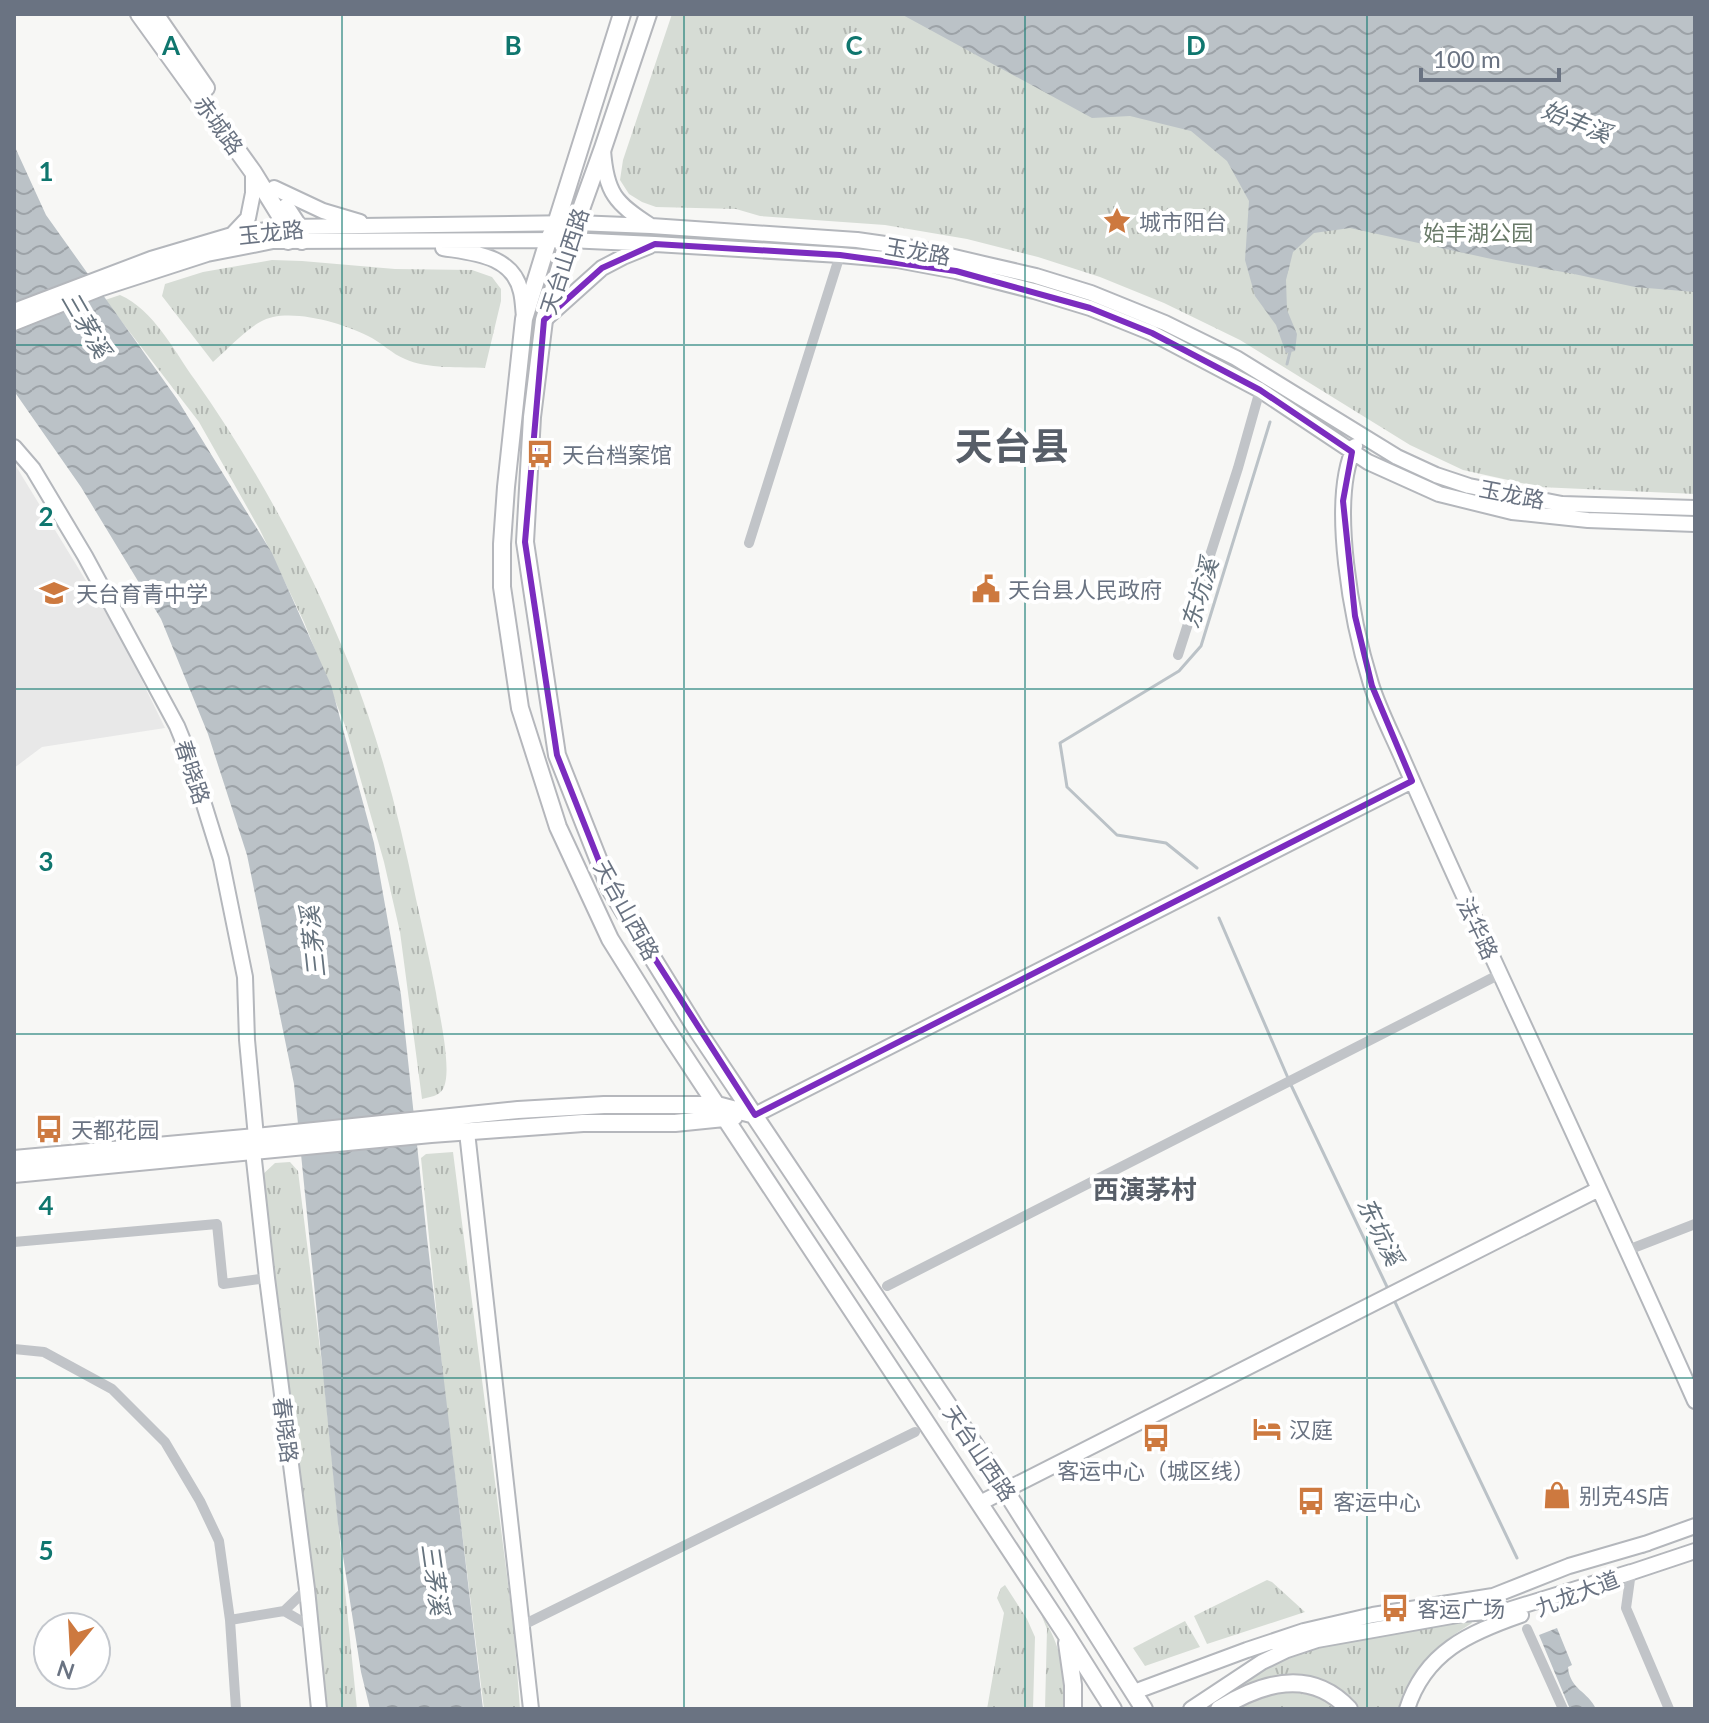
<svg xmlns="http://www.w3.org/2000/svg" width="1709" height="1723" font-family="Lato,'Noto Sans SC',sans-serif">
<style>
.built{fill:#e8e8e8}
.grass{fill:url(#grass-tufts)}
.water{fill:url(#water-waves)}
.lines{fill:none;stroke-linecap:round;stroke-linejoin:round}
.stream{stroke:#bbc2c7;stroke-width:3}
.secondary-casing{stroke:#b4b7bc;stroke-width:18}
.primary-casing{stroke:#b5b7bc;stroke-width:20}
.street{stroke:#c1c4c8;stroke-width:10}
.secondary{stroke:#fff;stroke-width:14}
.primary{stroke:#fff;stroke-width:16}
.marked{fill:none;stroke:#7b2cbf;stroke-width:6;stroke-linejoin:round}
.grid{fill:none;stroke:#0f766e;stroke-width:2;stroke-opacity:0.55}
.labels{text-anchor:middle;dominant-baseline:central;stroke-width:8;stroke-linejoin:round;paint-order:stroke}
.street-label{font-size:22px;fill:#6a7382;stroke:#fff}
.poi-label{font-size:22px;fill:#6a7382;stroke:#fff;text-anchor:start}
.park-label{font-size:22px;fill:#697a68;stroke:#fff}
.water-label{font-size:24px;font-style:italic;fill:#66737e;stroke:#fff}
.quarter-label{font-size:26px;font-weight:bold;fill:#575e68;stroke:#fff}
.town-label{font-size:38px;font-weight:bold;fill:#575e68;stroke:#fff}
.grid-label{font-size:26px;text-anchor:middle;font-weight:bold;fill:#0f766e;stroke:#fff;stroke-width:8;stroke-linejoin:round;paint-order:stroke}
</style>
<defs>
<pattern id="grass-tufts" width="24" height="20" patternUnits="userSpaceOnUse" patternTransform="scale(2)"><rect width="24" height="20" fill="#d6dcd5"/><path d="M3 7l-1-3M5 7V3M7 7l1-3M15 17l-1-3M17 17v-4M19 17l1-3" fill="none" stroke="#b2b7b2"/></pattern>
<pattern id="water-waves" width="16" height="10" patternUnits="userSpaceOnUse" patternTransform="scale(2)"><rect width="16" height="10" fill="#bbc2c7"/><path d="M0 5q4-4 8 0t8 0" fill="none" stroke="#9ca2a7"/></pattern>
</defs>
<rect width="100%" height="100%" fill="#f7f7f5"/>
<!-- built -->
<path class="built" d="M 14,463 L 121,638 L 165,728 L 42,747 L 14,768 Z"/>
<!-- grass -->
<path class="grass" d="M 672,14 L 1695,14 L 1695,494 L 1539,487 L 1463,470 L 1410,445 L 1240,340 L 1164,303 L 1100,277 L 1038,257 L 967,239 L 885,225 L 760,216 L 736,209 L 656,207 L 642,202 L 629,194 L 620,180 L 623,160 Z
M 272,260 L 302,261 L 395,269 L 472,270 L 492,277 L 501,289 L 501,301 L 485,368 C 462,367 426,369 405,359 C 392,354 381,342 368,336 C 343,323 286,306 260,322 C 243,332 228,349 213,362 L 162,296 L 165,284 L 203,272 Z
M 120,295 C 154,310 174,351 195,380 C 257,468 310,566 350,666 C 380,741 400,820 416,899 C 423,930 430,961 436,993 C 439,1013 453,1072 443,1089 C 439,1096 430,1097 422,1099 L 400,932 L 384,862 L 346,728 L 304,622 L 260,530 L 199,422 L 105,300 Z
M 453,1152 L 514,1631 L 520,1709 L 484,1709 L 444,1387 L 421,1158 L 426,1154 Z
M 290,1162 L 298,1171 L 324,1381 L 357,1709 L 322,1709 L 261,1176 L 275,1163 Z
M 1267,1580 L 1272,1582 L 1305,1612 L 1207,1644 L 1194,1616 Z
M 1005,1585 L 1027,1619 L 1035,1637 L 1033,1709 L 987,1709 L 1004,1613 L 997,1598 L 1001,1588 Z
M 1041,1614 C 1061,1645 1065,1673 1069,1709 L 1045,1709 L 1047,1629 Z
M 1470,1619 L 1472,1623 C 1434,1647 1412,1665 1398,1709 L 1204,1709 L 1243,1682 L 1277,1663 L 1310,1649 Z
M 1185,1621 L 1200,1647 L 1145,1666 L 1133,1648 Z"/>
<!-- water -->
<path class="water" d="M 901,14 L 1695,14 L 1695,292 L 1635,287 L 1574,274 L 1496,260 L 1350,228 L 1314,233 L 1293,252 L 1286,280 L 1287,310 L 1297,334 L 1295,351 L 1286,353 L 1276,325 L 1255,296 L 1245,260 L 1249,201 L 1227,161 L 1191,131 L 1130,116 L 1092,118 Z
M 14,145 L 46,215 L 177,399 L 272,553 L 331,685 L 374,843 L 401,995 L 427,1238 L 483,1709 L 370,1709 L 361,1672 L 338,1524 L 294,1084 L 247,855 L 208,734 L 161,619 L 81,487 L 14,391 Z
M 1557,1628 L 1572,1665 L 1568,1667 C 1570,1690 1588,1691 1596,1709 L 1570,1709 L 1539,1635 Z"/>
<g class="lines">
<!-- stream -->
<path class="stream" d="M 1287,364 L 1290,352
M 1197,868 L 1166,843 L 1117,835 L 1067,787 L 1060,743 L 1179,671 L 1201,646 L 1270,422
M 1219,918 L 1288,1078
M 1291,1085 L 1389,1291
M 1393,1298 L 1517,1558"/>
<defs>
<path id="secondary" d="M 603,150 C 606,193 615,203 651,226
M 274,188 L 323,211 L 360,222
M 232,235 L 248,218 L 253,193 L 253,172
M 443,248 C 473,253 513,255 521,292 C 523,300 523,309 524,317
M 14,311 L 151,259 L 232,235 L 287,227 L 576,223 L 651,226 L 857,240 L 920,249 L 984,264 L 1036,276 L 1091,293 L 1165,323 L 1236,358 L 1397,457 L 1436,475 L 1469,486 L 1562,504 L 1695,508
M 544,320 L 602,268 L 623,257 L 650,246
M 14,323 L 102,288 L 207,254 L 273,241 L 568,240 L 655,244 L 840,255 L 897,260 L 956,271 L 1034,291 L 1090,308 L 1152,333 L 1260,390 L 1368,462 L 1439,494 L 1512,512 L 1588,520 L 1695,524
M 1355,446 C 1328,501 1353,626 1371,684 C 1379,710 1393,736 1404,762 C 1430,821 1456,880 1484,939 C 1555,1093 1626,1246 1695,1401
M 14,447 L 33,469 L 85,556 L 177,726 L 188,753 L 221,859 L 245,977 L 247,1040 L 256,1137
M 755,1115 L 1412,781
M 467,1132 L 531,1709
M 253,1151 L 267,1278 L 307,1589 L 319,1709
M 980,1503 L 1599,1189
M 1642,1545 L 1695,1526
M 1623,1575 L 1695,1551
M 1496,1603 L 1463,1614 L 1508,1610 L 1631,1572
M 1134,1692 L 1247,1650 L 1304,1631 L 1373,1615 L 1493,1596 L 1569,1566 L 1648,1543
M 1191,1709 L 1262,1662 L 1287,1650 L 1317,1640 L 1463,1614
M 1407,1709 C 1425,1652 1469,1633 1521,1615"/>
<path id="primary" d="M 139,14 L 253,172 L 287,227 L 288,241
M 155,14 L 206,88
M 622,14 L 556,224 L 548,241 L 524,319 L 506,487 L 502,544 L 502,587 L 520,708 L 558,827 L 610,939 L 665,1027 L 1065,1633 L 1113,1709
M 648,14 L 603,148 L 576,223 L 568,240 L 544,320 L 532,417 L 525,542 L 557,755 L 610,889 L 697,1030 L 1005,1490 L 1144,1709
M 286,207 L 299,227 L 302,241
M 14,1159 L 256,1137 L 518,1110 L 604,1105 L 717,1105 L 755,1115
M 14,1174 L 431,1134 L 583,1123 L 675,1123 L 734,1117
M 1067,1643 L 1073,1685 L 1073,1709
M 1219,1709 C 1261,1683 1310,1667 1349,1709"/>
</defs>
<!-- secondary casing -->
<use href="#secondary" class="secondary-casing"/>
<!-- primary casing -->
<use href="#primary" class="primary-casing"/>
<!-- street -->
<path class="street" d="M 749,543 L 840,255
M 1178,655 L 1238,468 L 1260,390
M 14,1242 L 217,1224 L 223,1284 L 267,1278
M 1628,1250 L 1695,1224
M 887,1286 L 1500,974
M 14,1349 L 44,1352 L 112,1389 L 165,1442 L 200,1501 L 219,1541 L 230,1620 L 236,1709
M 1631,1572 L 1626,1608 L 1669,1709
M 307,1589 L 284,1611 L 310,1626
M 230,1620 L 284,1611
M 521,1626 L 915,1432
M 1527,1629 L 1563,1709"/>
<!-- secondary -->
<use href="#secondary" class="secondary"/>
<!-- primary -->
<use href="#primary" class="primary"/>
</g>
<!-- marked area -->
<path class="marked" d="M 655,244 L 840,255 L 956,271 L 1090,308 L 1152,333 L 1260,390 L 1352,452 L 1343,501 L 1355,616 L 1372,686 L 1412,781 L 755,1115 L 610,889 L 557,755 L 525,542 L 544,320 L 602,268 Z"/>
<!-- grid -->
<path class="grid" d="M 342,14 L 342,1709M 684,14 L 684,1709M 1025,14 L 1025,1709M 1367,14 L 1367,1709M 14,345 L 1695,345M 14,689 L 1695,689M 14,1034 L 1695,1034M 14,1378 L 1695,1378"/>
<!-- icons -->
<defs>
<symbol id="sight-bare" viewBox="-9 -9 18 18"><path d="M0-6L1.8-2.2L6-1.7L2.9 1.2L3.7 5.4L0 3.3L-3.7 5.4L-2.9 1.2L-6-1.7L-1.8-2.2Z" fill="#cd793f" stroke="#fff" stroke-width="2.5" paint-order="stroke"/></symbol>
<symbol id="bus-bare" viewBox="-9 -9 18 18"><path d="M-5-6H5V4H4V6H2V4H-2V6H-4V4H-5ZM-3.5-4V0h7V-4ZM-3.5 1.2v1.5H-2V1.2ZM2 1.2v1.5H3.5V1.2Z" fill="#cd793f" stroke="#fff" stroke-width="2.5" paint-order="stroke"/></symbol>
<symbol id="civic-bare" viewBox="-9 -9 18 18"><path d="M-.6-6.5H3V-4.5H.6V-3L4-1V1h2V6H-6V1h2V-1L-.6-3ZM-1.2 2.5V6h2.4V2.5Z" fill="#cd793f" stroke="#fff" stroke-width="2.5" paint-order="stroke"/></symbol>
<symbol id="school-bare" viewBox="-9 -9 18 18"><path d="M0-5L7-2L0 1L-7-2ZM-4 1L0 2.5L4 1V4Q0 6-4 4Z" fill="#cd793f" stroke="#fff" stroke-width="2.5" paint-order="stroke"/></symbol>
<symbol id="hotel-bare" viewBox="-9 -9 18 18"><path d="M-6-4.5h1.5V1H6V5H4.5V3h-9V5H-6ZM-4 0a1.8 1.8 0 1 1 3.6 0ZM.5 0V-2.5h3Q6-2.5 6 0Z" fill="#cd793f" stroke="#fff" stroke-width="2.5" paint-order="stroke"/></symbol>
<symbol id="shop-bare" viewBox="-9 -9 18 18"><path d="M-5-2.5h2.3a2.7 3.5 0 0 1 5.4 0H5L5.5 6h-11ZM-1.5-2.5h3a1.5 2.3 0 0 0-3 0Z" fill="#cd793f" stroke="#fff" stroke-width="2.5" paint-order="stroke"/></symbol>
</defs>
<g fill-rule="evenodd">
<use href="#sight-bare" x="1097" y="201" width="40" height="40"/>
<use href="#bus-bare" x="520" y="434" width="40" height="40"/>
<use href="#civic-bare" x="966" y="569" width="40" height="40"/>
<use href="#school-bare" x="34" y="573" width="40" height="40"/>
<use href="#bus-bare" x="29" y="1109" width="40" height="40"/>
<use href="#hotel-bare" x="1247" y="1409" width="40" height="40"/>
<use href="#bus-bare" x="1136" y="1418" width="40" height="40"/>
<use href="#shop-bare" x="1537" y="1475" width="40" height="40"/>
<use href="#bus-bare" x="1291" y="1481" width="40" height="40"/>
<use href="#bus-bare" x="1375" y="1588" width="40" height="40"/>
</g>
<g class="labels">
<!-- street labels -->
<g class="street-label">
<text transform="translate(219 125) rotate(54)">赤城路</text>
<text transform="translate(271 232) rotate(-6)">玉龙路</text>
<text transform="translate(918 251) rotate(10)">玉龙路</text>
<text transform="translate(564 261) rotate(-72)">天台山西路</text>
<text transform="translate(1512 494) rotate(11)">玉龙路</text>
<text transform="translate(193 772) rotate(72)">春晓路</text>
<text transform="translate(627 910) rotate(61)">天台山西路</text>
<text transform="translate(1478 928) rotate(65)">法华路</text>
<text transform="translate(286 1430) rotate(83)">春晓路</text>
<text transform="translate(980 1453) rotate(56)">天台山西路</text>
<text transform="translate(1577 1593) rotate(-21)">九龙大道</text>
</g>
<!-- poi labels -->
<g class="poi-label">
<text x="1139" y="221">城市阳台</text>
<text x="562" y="454">天台档案馆</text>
<text x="1008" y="589">天台县人民政府</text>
<text x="76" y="593">天台育青中学</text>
<text x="71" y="1129">天都花园</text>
<text x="1289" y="1429">汉庭</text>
<text x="1156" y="1470" text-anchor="middle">客运中心（城区线）</text>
<text x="1579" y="1495">别克4S店</text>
<text x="1333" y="1501">客运中心</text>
<text x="1417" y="1608">客运广场</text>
</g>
<!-- park labels -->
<g class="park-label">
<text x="1478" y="232">始丰湖公园</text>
</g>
<!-- water labels -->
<g class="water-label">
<text transform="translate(1577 121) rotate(22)">始丰溪</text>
<text transform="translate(87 324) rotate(60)">三茅溪</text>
<text transform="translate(1199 593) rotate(-73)">东坑溪</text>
<text transform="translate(312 942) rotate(-96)">三茅溪</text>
<text transform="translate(1381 1231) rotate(64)">东坑溪</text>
<text transform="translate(436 1579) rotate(82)">三茅溪</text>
</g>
<!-- quarter labels -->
<g class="quarter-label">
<text x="1145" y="1189">西演茅村</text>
</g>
<!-- town labels -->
<g class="town-label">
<text x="1012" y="445">天台县</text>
</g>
</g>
<g class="grid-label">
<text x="171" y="55">A</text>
<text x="513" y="55">B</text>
<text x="854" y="55">C</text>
<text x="1196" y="55">D</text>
<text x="46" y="181">1</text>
<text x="46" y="526">2</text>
<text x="46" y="871">3</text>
<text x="46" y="1215">4</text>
<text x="46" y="1560">5</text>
</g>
<!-- border -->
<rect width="1709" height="1723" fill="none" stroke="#6a7382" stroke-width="32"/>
<!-- north arrow -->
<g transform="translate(72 1651) rotate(198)"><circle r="38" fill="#ffffff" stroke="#c3c7cd" stroke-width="2"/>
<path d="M0-6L14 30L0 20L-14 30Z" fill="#cd793f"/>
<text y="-12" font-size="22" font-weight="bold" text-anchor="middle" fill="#6a7382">N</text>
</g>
<!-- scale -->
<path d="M1421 68v12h138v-12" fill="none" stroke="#6a7382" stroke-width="4"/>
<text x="1433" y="68" font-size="24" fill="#6a7382" stroke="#ffffff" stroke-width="6" paint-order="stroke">100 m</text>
</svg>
